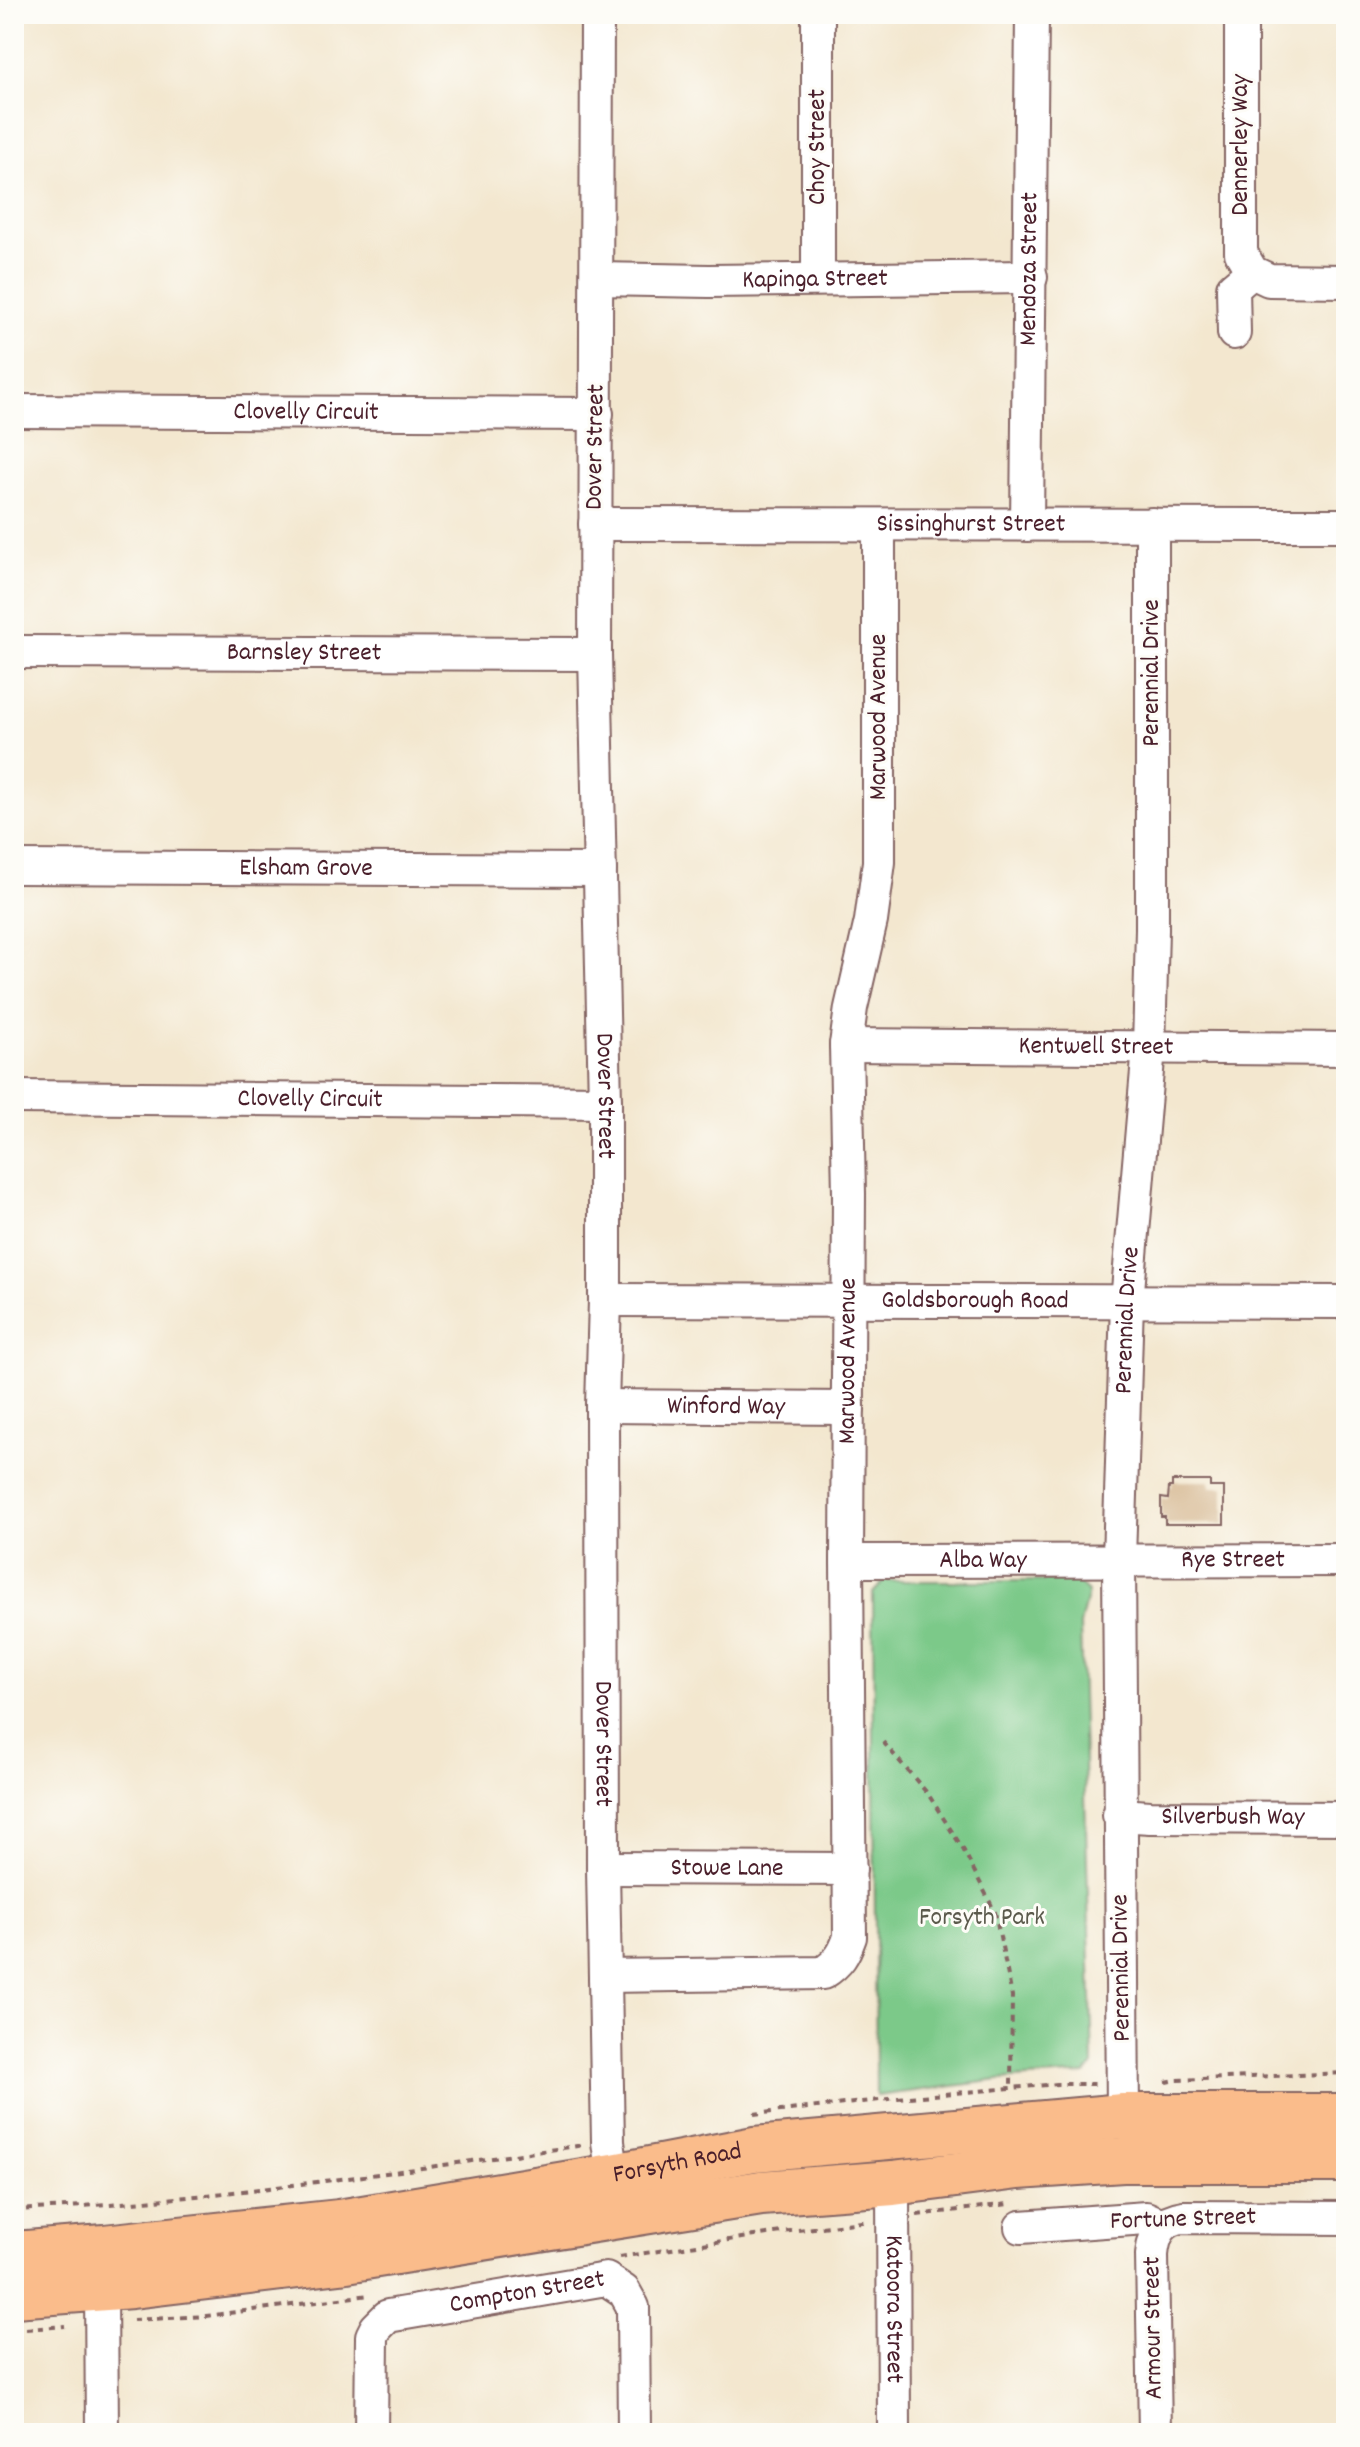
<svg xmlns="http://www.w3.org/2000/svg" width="1360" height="2447" font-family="Dekko,sans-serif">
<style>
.green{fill:#7bc989;stroke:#62745a;stroke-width:2}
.building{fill:#d7ba94}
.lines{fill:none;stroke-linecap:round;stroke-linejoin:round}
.minor-casing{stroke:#856564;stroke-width:36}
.highway-casing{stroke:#856564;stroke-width:48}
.path{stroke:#856564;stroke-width:4;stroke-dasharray:6 6;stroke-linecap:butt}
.minor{stroke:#fff;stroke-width:32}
.highway{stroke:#fabc8b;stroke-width:44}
.labels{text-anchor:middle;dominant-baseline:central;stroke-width:6;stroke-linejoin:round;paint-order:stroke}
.street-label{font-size:26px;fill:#4a1f2b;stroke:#fdfcf7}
.park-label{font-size:26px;fill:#5b5a4c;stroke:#fdfcf7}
</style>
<rect width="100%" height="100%" fill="#fdfcf7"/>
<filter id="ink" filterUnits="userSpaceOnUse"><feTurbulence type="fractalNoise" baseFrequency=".0125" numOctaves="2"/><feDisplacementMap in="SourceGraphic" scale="16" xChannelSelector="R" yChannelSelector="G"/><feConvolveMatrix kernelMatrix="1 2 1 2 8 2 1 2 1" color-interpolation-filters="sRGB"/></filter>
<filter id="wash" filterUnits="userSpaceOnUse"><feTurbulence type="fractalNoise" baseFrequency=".006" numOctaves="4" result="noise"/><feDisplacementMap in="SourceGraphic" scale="32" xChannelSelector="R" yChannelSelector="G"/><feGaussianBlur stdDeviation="1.8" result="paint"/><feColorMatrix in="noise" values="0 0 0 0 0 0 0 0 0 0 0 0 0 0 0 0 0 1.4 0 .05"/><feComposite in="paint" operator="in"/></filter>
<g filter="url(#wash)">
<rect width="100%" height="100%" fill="#f3e7cf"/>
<!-- green -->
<path class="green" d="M 884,1581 L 1076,1581 L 1088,1592 L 1080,1625 L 1093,2065 L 1085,2074 L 999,2080 L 876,2096 L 873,1593 Z"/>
<g id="blocks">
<!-- building -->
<path class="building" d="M 1172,1481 L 1210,1481 L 1210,1487 L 1224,1487 L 1224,1524 L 1165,1524 L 1165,1517 L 1161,1517 L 1161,1498 L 1168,1499 L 1169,1487 L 1172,1487 Z"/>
</g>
</g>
<g filter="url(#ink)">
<use href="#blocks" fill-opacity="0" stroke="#856564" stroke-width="2"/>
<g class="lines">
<defs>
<g id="minor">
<path id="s1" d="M 597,14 L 595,654 L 605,1102 L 605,1300 L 602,1406 L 603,1868 L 608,2142 L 613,2176"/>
<path d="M 818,14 L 818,279"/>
<path d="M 1241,14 L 1241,253 L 1252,272 L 1269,280 L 1346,281"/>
<path id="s2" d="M 597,279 L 709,281 L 1031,277"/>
<path d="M 1234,333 L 1233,288 L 1252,272"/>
<path id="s3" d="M 14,411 L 597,414"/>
<path id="s4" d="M 595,524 L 1346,525"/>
<path id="s5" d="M 1027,525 L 1032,14"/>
<path id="s6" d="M 14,652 L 595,654"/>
<path id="s7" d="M 14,867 L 600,870"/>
<path id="s8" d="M 846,1045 L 1346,1049"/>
<path id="s9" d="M 14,1097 L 605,1102"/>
<path id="s10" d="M 605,1300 L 1346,1302"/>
<path id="s11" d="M 602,1406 L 848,1408"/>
<path id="s12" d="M 847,1561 L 1346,1560"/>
<path id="s13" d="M 1119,1815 L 1150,1817 L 1346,1818"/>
<path id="s14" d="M 603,1868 L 850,1869"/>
<path id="s15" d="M 605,1976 L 823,1973 C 839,1963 844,1954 850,1937 L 847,1561 L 849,1194 L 846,1045 L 851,1008 L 871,921 L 879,862 L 879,525"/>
<path id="s16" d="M 1123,2116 L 1119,1559 L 1127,1302 L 1149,1048 L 1152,929 L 1152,524"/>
<path id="s17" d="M 893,2183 L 894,2433"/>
<path d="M 1021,2227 L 1146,2218 L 1162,2225"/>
<path d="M 101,2288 L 102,2433"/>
<path id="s18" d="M 371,2433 L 372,2336 L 376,2328 L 388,2316 L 606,2279 L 624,2291 L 633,2307 L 634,2433"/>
<path d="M 1155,2433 L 1152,2255 C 1154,2234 1161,2220 1183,2217 L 1346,2218"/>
</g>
<g id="highway">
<path id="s19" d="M 14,2254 L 104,2247 L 339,2222 L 613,2176 L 754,2149 L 1123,2116 L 1346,2116"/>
<path d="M 14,2295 L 132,2286 L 340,2261 L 761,2193 L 893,2183 L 1018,2167 L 1123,2160 L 1346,2160"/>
</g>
</defs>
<!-- minor casing -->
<use href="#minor" class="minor-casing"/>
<!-- highway casing -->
<use href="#highway" class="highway-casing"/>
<!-- path -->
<path class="path" d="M 883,1742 L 928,1794 L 963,1849 L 995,1912 L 1012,1996 L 1011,2087
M 1166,2082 L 1175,2080 L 1346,2073
M 754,2114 L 898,2098 L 1057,2084 L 1099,2084
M 14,2210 C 205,2201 394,2172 584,2145
M 917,2215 L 1008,2204
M 620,2257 L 767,2234 L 869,2221
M 133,2320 L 206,2316 L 370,2295
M 14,2330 L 65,2326"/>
<!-- minor -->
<use href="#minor" class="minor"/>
<!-- highway -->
<use href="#highway" class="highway"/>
</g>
</g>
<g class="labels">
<!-- street labels -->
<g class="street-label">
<text transform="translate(1241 145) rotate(-90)">Dennerley Way</text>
<text transform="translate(818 147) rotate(-90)">Choy Street</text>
<text stroke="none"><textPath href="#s5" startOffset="256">Mendoza Street</textPath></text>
<text stroke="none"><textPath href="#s2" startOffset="218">Kapinga Street</textPath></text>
<text stroke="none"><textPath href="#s3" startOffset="292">Clovelly Circuit</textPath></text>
<text transform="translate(596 447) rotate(-89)">Dover Street</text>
<text stroke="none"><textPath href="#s4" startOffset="376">Sissinghurst Street</textPath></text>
<text stroke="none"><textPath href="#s6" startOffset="290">Barnsley Street</textPath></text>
<text transform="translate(1152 673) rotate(-90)">Perennial Drive</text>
<text transform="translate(879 717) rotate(-90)">Marwood Avenue</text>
<text stroke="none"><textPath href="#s7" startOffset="292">Elsham Grove</textPath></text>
<text stroke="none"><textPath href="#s8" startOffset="250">Kentwell Street</textPath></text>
<text stroke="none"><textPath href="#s1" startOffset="1082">Dover Street</textPath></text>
<text stroke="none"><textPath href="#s9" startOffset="296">Clovelly Circuit</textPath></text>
<text stroke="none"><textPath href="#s10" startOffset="370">Goldsborough Road</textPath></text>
<text stroke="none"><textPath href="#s16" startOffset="796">Perennial Drive</textPath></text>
<text stroke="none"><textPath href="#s15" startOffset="840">Marwood Avenue</textPath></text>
<text stroke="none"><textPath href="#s11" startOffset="124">Winford Way</textPath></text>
<text stroke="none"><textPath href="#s12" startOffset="136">Alba Way</textPath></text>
<text stroke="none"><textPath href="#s12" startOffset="386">Rye Street</textPath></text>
<text stroke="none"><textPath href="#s1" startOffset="1730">Dover Street</textPath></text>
<text stroke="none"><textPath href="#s13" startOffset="114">Silverbush Way</textPath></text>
<text stroke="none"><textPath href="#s14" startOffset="124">Stowe Lane</textPath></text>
<text transform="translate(1122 1968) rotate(-91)">Perennial Drive</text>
<text stroke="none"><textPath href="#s19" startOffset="670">Forsyth Road</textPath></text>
<text transform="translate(1183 2220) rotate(-2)">Fortune Street</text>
<text stroke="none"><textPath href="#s18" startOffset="264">Compton Street</textPath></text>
<text stroke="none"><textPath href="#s17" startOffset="126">Katoora Street</textPath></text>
<text transform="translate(1154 2328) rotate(-91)">Armour Street</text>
</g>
<!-- park labels -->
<g class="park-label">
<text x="982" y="1918">Forsyth Park</text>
</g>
</g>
<!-- margin -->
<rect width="1360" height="2447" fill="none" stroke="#fdfcf7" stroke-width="48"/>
</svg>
